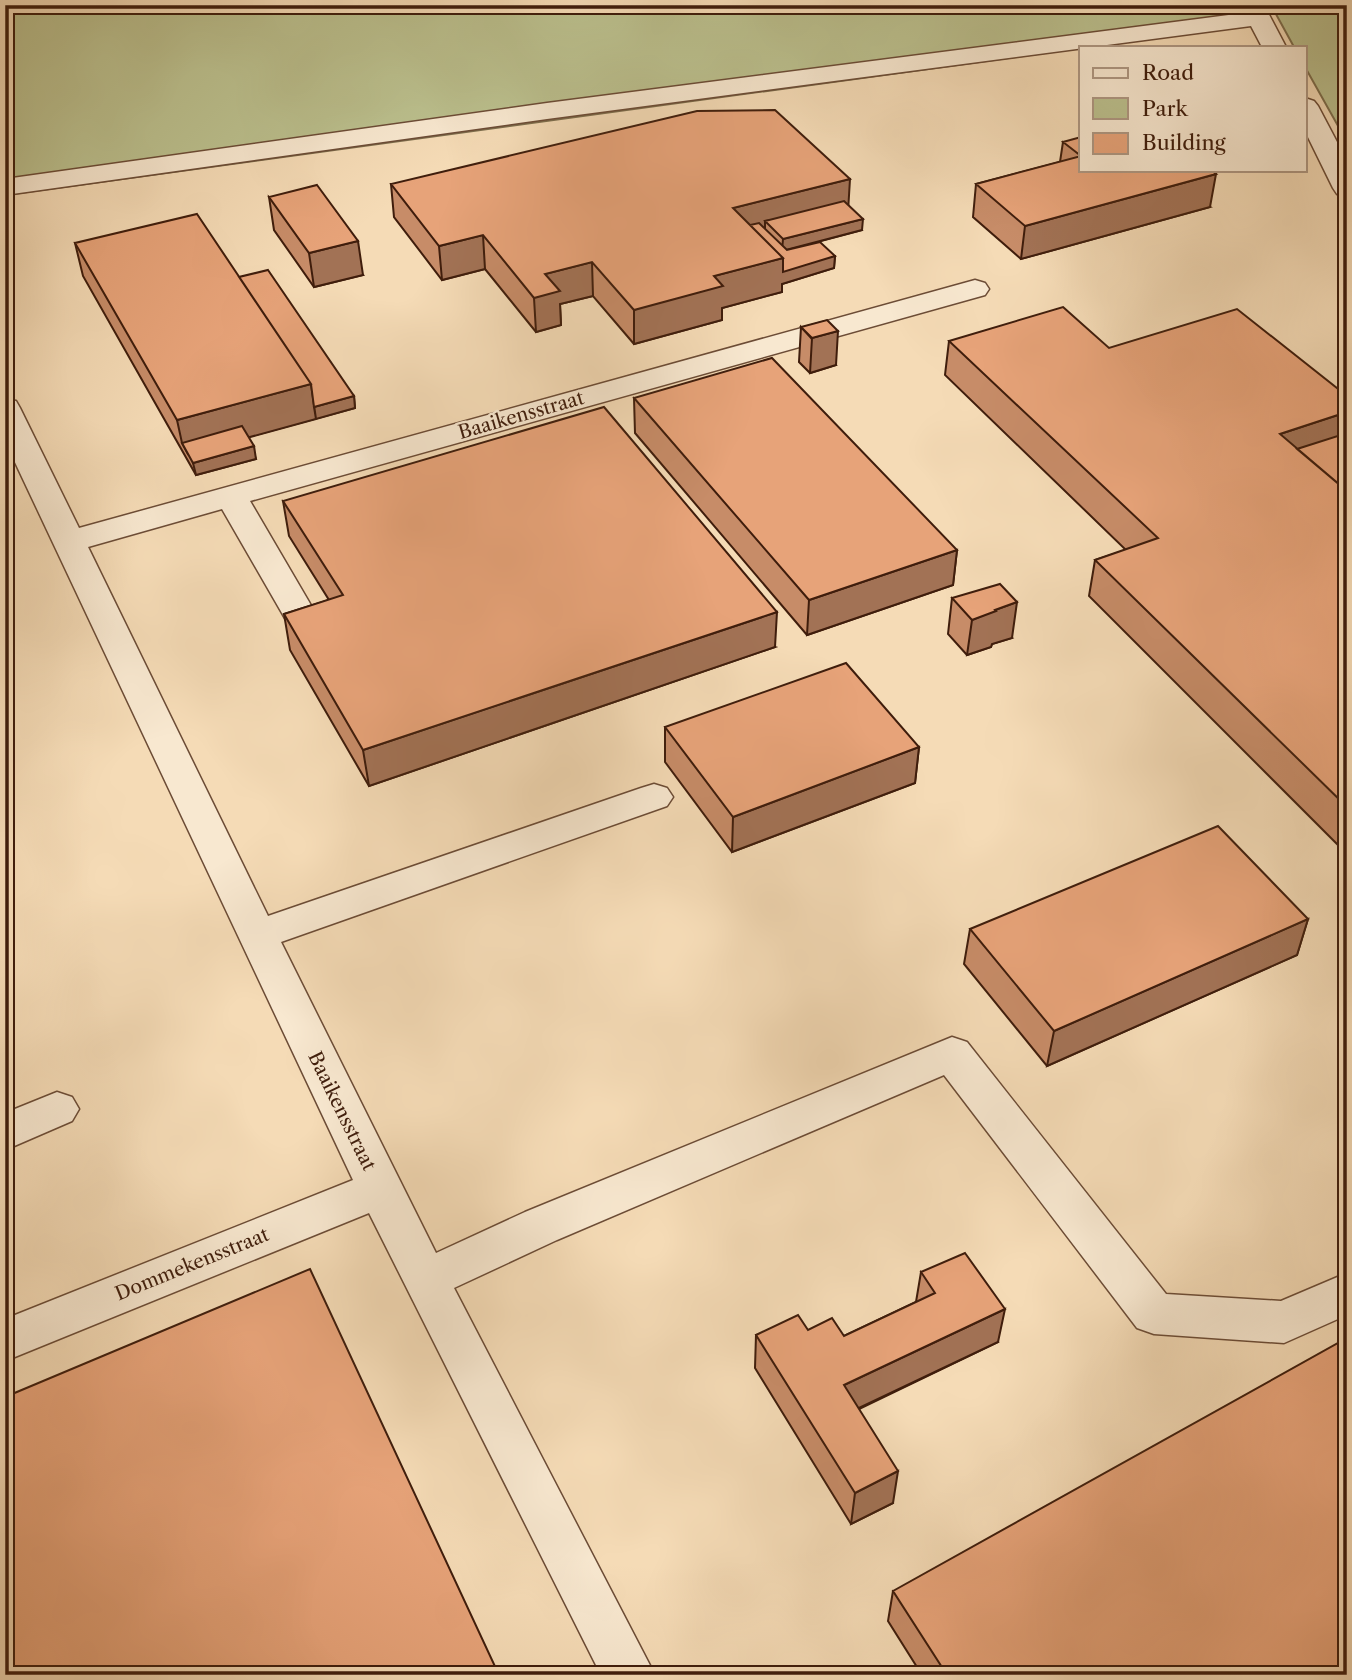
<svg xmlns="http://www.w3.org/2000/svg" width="1352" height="1680" font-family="'Libre Caslon Text',serif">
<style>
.green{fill:#bbc08e;stroke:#7d6e4d;stroke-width:2}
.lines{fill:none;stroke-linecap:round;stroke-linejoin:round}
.minor-casing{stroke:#6c4c36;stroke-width:3}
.minor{fill:#f8e8d0;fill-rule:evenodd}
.wall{fill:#c78c68;stroke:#3f1d0c;stroke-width:2}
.shaded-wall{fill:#a27255;stroke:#3f1d0c;stroke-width:2}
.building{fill:#e7a379;stroke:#3f1d0c;stroke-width:2}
.labels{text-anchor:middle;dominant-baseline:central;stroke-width:5;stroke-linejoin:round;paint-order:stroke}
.street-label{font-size:19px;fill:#3f1d0c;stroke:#f8e8d0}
</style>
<rect width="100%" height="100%" fill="#f5dbb6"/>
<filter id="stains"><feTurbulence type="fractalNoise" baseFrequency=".00286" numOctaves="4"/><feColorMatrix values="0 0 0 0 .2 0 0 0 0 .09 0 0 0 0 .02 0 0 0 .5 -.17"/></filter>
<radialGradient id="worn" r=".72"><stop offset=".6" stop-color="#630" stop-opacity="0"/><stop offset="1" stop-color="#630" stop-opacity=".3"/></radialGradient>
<!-- green -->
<path class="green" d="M 5,5 L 1219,5 L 1228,28 L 5,195 Z
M 1271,5 L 1347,5 L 1347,142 L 1305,67 L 1305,47 L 1294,47 Z"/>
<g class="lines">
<defs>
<path id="minor" d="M 1240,5 L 1264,5 L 1286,47 L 1262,47 L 1251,26 L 547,119 L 5,195 L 5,179 L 547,103 L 1244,13 Z
M 1305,98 L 1314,101 L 1318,106 L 1347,161 L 1347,196 L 1337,194 L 1333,188 L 1305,131 Z
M 975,280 L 985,283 L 989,289 L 985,295 L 250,501 L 319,619 L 314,627 L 302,630 L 290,627 L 222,509 L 88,547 L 268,916 L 641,788 L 654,784 L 667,788 L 673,797 L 667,806 L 281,942 L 436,1253 L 525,1212 L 952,1037 L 967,1042 L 1166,1294 L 1281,1301 L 1347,1273 L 1347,1315 L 1284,1343 L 1154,1334 L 1137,1328 L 944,1075 L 557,1240 L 454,1288 L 655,1675 L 601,1675 L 369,1213 L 5,1361 L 5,1319 L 353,1180 L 5,441 L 5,399 L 16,401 L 20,408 L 79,528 Z
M 57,1092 L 72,1097 L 79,1109 L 72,1121 L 5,1150 L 5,1113 Z"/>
</defs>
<!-- minor casing -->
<use href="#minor" class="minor-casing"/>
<!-- minor -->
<use href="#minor" class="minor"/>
</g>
<!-- wall -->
<path class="wall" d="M 1063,142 L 1210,207 L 1021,259 L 973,217 L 976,184 L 1060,162 Z
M 391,184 L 848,205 L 862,230 L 787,250 L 835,256 L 834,268 L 782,284 L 782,292 L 722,308 L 722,320 L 634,344 L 593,296 L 560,304 L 561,325 L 536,332 L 485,269 L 442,280 L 394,217 Z
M 269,197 L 363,275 L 314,287 L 274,230 Z
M 75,243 L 239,277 L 354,396 L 355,408 L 248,437 L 256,459 L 196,475 L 83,276 Z
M 801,327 L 836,365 L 810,373 L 799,362 Z
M 949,341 L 1109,348 L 1347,396 L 1347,854 L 1089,596 L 1095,560 L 1126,550 L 945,375 Z
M 634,398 L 957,550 L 953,585 L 807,635 L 635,433 Z
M 283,501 L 775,647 L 369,786 L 290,650 L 284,614 L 329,600 L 289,536 Z
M 952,598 L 1012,638 L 992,644 L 991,647 L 967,655 L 948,634 Z
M 665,727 L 919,747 L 915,783 L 732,852 L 665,762 Z
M 1308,919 L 1297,955 L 1047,1066 L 964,964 L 970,929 Z
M 921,1272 L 998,1342 L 859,1409 L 893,1503 L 851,1524 L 755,1368 L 756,1335 L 808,1330 L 844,1336 L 916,1302 Z
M 893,1591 L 1347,1675 L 922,1675 L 888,1621 Z"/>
<!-- shaded-wall -->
<path class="shaded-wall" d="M 1216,174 L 1210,207 L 1021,259 L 1025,226 Z
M 850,179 L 848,212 L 765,221 L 765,233 L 742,239 L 733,208 Z
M 863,219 L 862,230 L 782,251 L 783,239 Z
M 483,235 L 485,269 L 442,280 L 439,246 Z
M 358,241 L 363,275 L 314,287 L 309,253 Z
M 835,256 L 834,268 L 782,284 L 782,292 L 722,308 L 722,320 L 634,344 L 634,310 L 714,276 L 783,258 Z
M 592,262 L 593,296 L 560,304 L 561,325 L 536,332 L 534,298 L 545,274 Z
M 838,331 L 836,365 L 810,373 L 812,338 Z
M 311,384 L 316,419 L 188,454 L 182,443 L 177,420 Z
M 354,396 L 355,408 L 316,419 L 314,407 Z
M 1347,412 L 1347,444 L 1274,457 L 1280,434 Z
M 254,446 L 256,459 L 196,475 L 193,463 Z
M 957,550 L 953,585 L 807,635 L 809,600 Z
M 1017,602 L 1012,638 L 992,644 L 991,647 L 967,655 L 972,620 L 995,610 Z
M 777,612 L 775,647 L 369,786 L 363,750 Z
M 919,747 L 915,783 L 732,852 L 733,817 Z
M 1308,919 L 1297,955 L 1047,1066 L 1054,1031 Z
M 1005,1309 L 998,1342 L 840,1417 L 844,1385 Z
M 898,1471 L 893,1503 L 851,1524 L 855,1493 Z
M 1347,1664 L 1347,1675 L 1329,1675 Z"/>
<!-- building -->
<path class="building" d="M 775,110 L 850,179 L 733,208 L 783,258 L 714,276 L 723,286 L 634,310 L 592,262 L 545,274 L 560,291 L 534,298 L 483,235 L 439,246 L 391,184 L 697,111 Z
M 1081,137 L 1081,156 L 1063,142 Z
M 1081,156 L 1081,170 L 1210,170 L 1216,174 L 1025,226 L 976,184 Z
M 317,185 L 358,241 L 309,253 L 269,197 Z
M 844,201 L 863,219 L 783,239 L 765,221 Z
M 197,214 L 311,384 L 177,420 L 75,243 Z
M 759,223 L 787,250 L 820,242 L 835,256 L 783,272 L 783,258 L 750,225 Z
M 268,270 L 354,396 L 314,407 L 311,384 L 239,277 Z
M 1063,307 L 1109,348 L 1237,309 L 1347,396 L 1347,412 L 1280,434 L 1347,491 L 1347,807 L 1095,560 L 1158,538 L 949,341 Z
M 827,320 L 838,331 L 812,338 L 801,327 Z
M 772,358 L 957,550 L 809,600 L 634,398 Z
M 604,407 L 777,612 L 363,750 L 284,614 L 343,595 L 283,501 Z
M 242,426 L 254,446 L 193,463 L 182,443 Z
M 1347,433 L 1347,491 L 1297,449 Z
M 1000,584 L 1017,602 L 995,610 L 996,611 L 972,620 L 952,598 Z
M 846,663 L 919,747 L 733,817 L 665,727 Z
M 1218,826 L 1308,919 L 1054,1031 L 970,929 Z
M 965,1253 L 1005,1309 L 844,1385 L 898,1471 L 855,1493 L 756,1335 L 798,1315 L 808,1330 L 832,1318 L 844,1336 L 935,1293 L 921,1272 Z
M 310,1269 L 499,1675 L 5,1675 L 5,1397 Z
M 1347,1338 L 1347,1664 L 1329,1675 L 947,1675 L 893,1591 Z"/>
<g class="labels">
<!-- street labels -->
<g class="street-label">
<text transform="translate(521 415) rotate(-16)">Baaikensstraat</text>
<text transform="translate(342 1111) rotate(64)">Baaikensstraat</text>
<text transform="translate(192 1264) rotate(-22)">Dommekensstraat</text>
</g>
</g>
<!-- margin -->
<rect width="1352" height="1680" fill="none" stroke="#f5dbb6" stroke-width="28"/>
<rect x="7" y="7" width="1338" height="1666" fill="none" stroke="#3f1d0c" stroke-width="3.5"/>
<rect x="14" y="14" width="1324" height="1652" fill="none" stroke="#3f1d0c" stroke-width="2"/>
<!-- legend -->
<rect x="1079" y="46" width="228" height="126" fill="#f8e8d0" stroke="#ae9782" stroke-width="2"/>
<rect x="1093" y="68" width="35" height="10" fill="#f8e8d0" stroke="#ae9782" stroke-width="2"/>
<text x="1142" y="80" font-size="21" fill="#3f1d0c">Road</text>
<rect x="1093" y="98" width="35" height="21" fill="#bbc08e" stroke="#ae9782" stroke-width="2"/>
<text x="1142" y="116" font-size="21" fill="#3f1d0c">Park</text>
<rect x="1093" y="133" width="35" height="21" fill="#e7a379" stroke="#ae9782" stroke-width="2"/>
<text x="1142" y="150" font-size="21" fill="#3f1d0c">Building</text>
<rect width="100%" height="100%" filter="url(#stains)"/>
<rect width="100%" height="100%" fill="url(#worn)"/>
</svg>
